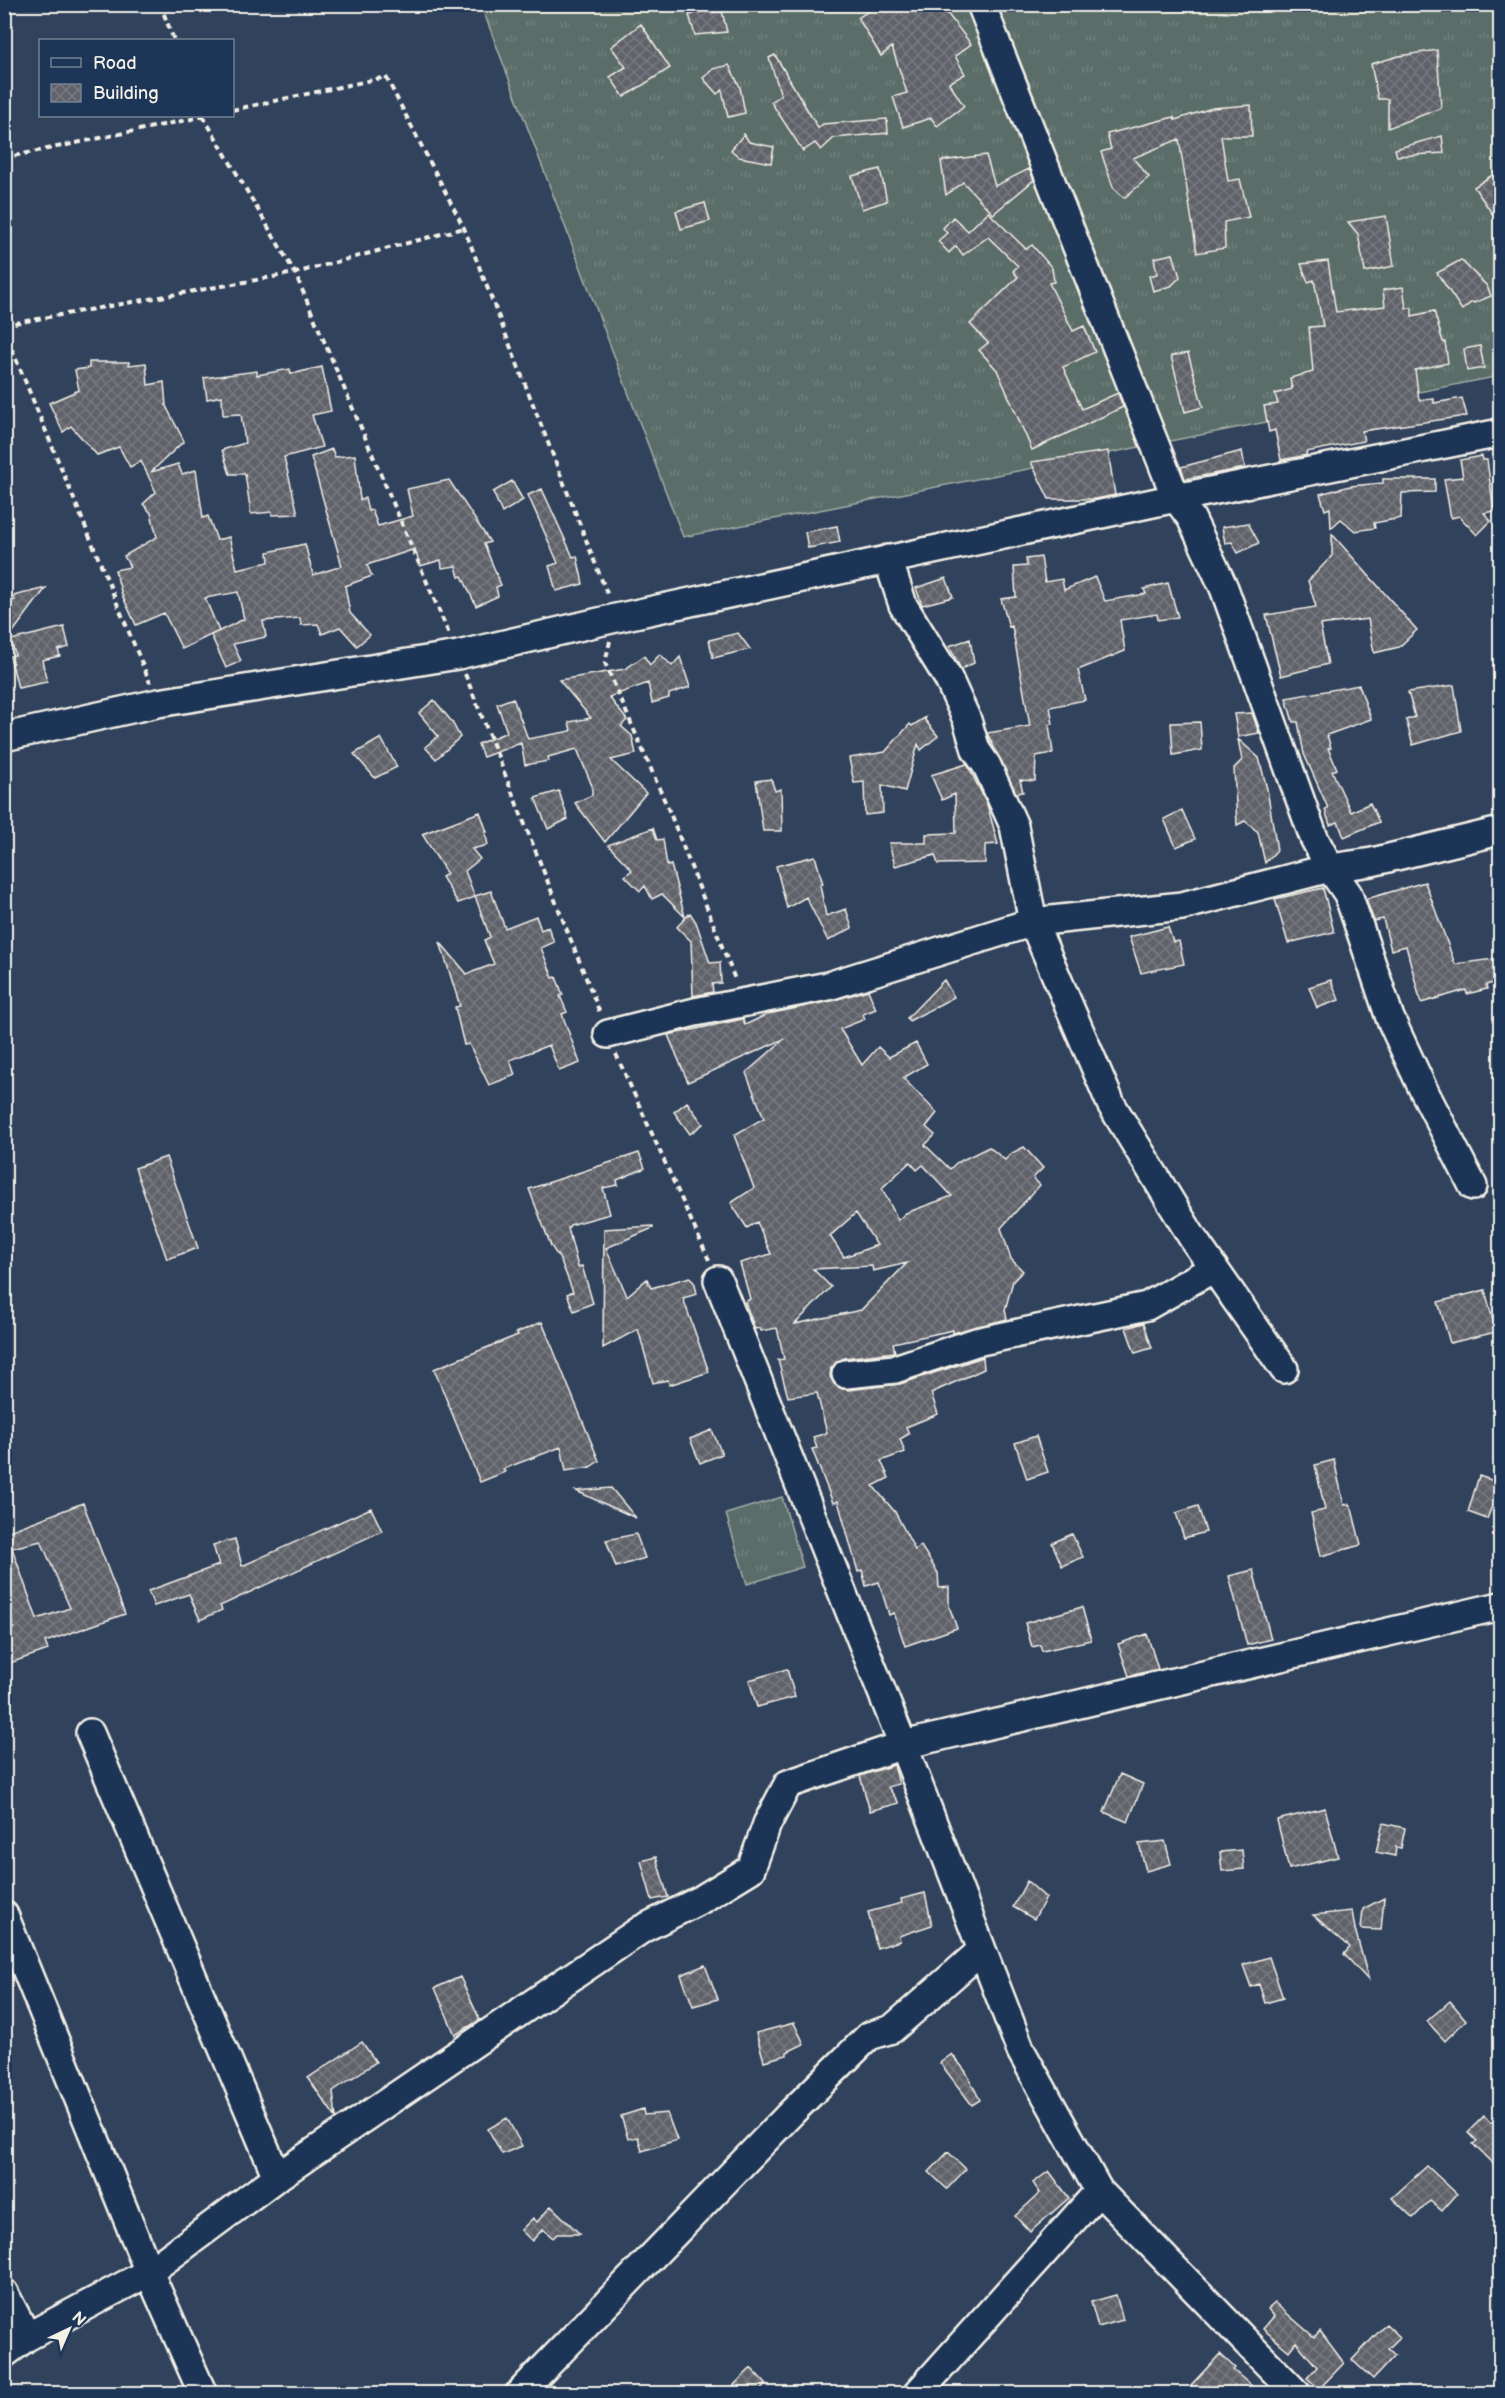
<svg xmlns="http://www.w3.org/2000/svg" width="1505" height="2398" font-family="'Balsamiq Sans',sans-serif">
<style>
.grass{fill:url(#grass-tufts);stroke:#a7afa8;stroke-width:1.5}
.building{fill:url(#building-cross-hatch);stroke:#f4f1e8;stroke-width:1.5;fill-rule:evenodd}
.lines{fill:none;stroke-linecap:round;stroke-linejoin:round}
.minor-casing{stroke:#f4f1e8;stroke-width:32}
.path{stroke:#f4f1e8;stroke-width:4;stroke-dasharray:6 4.5;stroke-linecap:butt}
.minor{stroke:#1d3557;stroke-width:27}
</style>
<defs>
<pattern id="grass-tufts" width="24" height="20" patternUnits="userSpaceOnUse" patternTransform="scale(1.5)"><rect width="24" height="20" fill="#5a6d68"/><path d="M3 7l-1-3M5 7V3M7 7l1-3M15 17l-1-3M17 17v-4M19 17l1-3" fill="none" stroke="#72827e"/></pattern>
<pattern id="building-cross-hatch" width="8" height="8" patternUnits="userSpaceOnUse" patternTransform="scale(1.5)"><rect width="8" height="8" fill="#61626b"/><path d="M0 0l8 8M0 8l8-8" fill="none" stroke="#787980"/></pattern>
</defs>
<rect width="100%" height="100%" fill="#31425d"/>
<filter id="ink" filterUnits="userSpaceOnUse"><feTurbulence type="fractalNoise" baseFrequency=".0167" numOctaves="2"/><feDisplacementMap in="SourceGraphic" scale="12" xChannelSelector="R" yChannelSelector="G"/><feConvolveMatrix kernelMatrix="1 2 1 2 8 2 1 2 1" color-interpolation-filters="sRGB"/></filter>
<g filter="url(#ink)">
<!-- grass -->
<path class="grass" d="M 481,5 L 1500,5 L 1500,376 L 683,537 Z
M 782,1497 L 803,1567 L 747,1584 L 726,1514 Z"/>
<!-- building -->
<path class="building" d="M 879,4 L 940,4 L 971,44 L 955,56 L 965,74 L 949,83 L 964,106 L 937,126 L 931,118 L 903,127 L 893,97 L 907,93 L 892,47 L 881,56 L 858,18 Z
M 710,9 L 711,13 L 722,11 L 727,32 L 695,35 L 689,15 Z
M 641,24 L 670,68 L 624,97 L 610,77 L 626,67 L 611,47 Z
M 1437,50 L 1441,108 L 1388,128 L 1388,99 L 1378,99 L 1371,64 L 1399,56 Z
M 775,55 L 818,128 L 823,124 L 887,119 L 888,133 L 834,138 L 821,150 L 815,143 L 803,151 L 771,102 L 781,95 L 769,58 Z
M 729,65 L 740,87 L 745,113 L 728,117 L 722,90 L 717,94 L 703,78 L 713,69 Z
M 1251,105 L 1252,136 L 1221,136 L 1228,181 L 1240,179 L 1249,217 L 1224,222 L 1225,248 L 1197,253 L 1179,139 L 1133,158 L 1149,177 L 1124,198 L 1113,187 L 1101,152 L 1111,149 L 1107,134 L 1174,117 L 1175,120 L 1212,108 Z
M 744,134 L 749,142 L 774,147 L 771,163 L 739,157 L 731,150 Z
M 1442,136 L 1444,153 L 1397,156 L 1395,149 Z
M 986,155 L 995,186 L 1029,169 L 1034,180 L 993,214 L 963,182 L 946,195 L 941,161 Z
M 880,169 L 887,201 L 862,209 L 852,176 Z
M 1500,170 L 1500,225 L 1474,187 Z
M 705,203 L 710,221 L 681,229 L 676,211 Z
M 988,212 L 1026,249 L 1032,245 L 1052,268 L 1054,282 L 1049,283 L 1073,331 L 1084,326 L 1095,352 L 1063,367 L 1082,409 L 1118,393 L 1123,407 L 1032,450 L 997,370 L 979,350 L 988,343 L 970,324 L 1018,277 L 1013,271 L 1018,266 L 988,237 L 963,255 L 956,246 L 949,253 L 938,241 L 947,233 L 943,228 L 953,217 L 968,231 Z
M 1386,216 L 1394,266 L 1365,272 L 1358,234 L 1348,222 Z
M 1173,254 L 1180,277 L 1171,286 L 1153,291 L 1149,276 L 1157,274 L 1154,258 Z
M 1461,260 L 1487,286 L 1491,296 L 1474,303 L 1472,302 L 1462,310 L 1437,273 Z
M 1328,261 L 1336,312 L 1385,306 L 1383,290 L 1403,287 L 1406,308 L 1412,308 L 1412,316 L 1434,311 L 1443,342 L 1445,342 L 1448,363 L 1415,370 L 1419,400 L 1434,399 L 1434,403 L 1462,398 L 1467,416 L 1362,431 L 1364,441 L 1306,452 L 1307,455 L 1281,460 L 1275,430 L 1269,432 L 1264,406 L 1278,404 L 1275,394 L 1292,389 L 1290,378 L 1313,372 L 1309,327 L 1323,326 L 1314,280 L 1308,282 L 1301,264 Z
M 1480,346 L 1484,368 L 1467,371 L 1464,349 Z
M 1188,353 L 1203,407 L 1185,412 L 1171,356 Z
M 89,362 L 129,362 L 129,365 L 146,363 L 148,385 L 164,382 L 166,406 L 184,441 L 151,472 L 178,464 L 182,474 L 196,470 L 203,518 L 208,516 L 217,540 L 229,537 L 237,569 L 269,562 L 268,552 L 305,544 L 313,575 L 342,566 L 311,457 L 332,449 L 335,457 L 355,455 L 360,500 L 365,498 L 368,511 L 372,510 L 378,526 L 413,516 L 407,489 L 449,480 L 490,542 L 484,544 L 501,585 L 496,587 L 498,596 L 476,606 L 462,576 L 459,577 L 456,566 L 442,568 L 441,560 L 420,566 L 415,549 L 367,565 L 372,576 L 345,586 L 350,613 L 370,635 L 357,646 L 340,627 L 322,634 L 318,624 L 301,625 L 300,618 L 263,621 L 266,637 L 233,644 L 241,661 L 226,668 L 211,635 L 244,619 L 238,592 L 205,598 L 219,631 L 182,649 L 164,613 L 136,625 L 122,595 L 115,570 L 130,567 L 124,556 L 157,537 L 151,513 L 143,504 L 156,492 L 141,461 L 130,467 L 119,447 L 97,455 L 71,426 L 63,432 L 49,403 L 79,390 L 75,370 L 89,368 Z
M 322,367 L 331,411 L 312,415 L 322,447 L 284,457 L 298,514 L 272,515 L 272,512 L 251,514 L 245,474 L 230,474 L 222,450 L 245,443 L 241,414 L 223,415 L 222,396 L 207,399 L 204,378 L 257,371 L 257,375 L 290,369 L 291,374 Z
M 1108,451 L 1115,495 L 1096,499 L 1049,499 L 1031,462 Z
M 1242,451 L 1245,468 L 1185,479 L 1181,467 Z
M 1482,456 L 1483,460 L 1487,460 L 1494,511 L 1484,513 L 1491,521 L 1477,535 L 1459,516 L 1451,518 L 1444,479 L 1463,477 L 1460,460 Z
M 1383,479 L 1435,479 L 1435,492 L 1402,493 L 1401,518 L 1374,523 L 1375,528 L 1355,531 L 1341,519 L 1331,528 L 1330,508 L 1325,510 L 1320,494 L 1350,486 L 1383,483 Z
M 512,481 L 523,500 L 502,513 L 493,492 Z
M 542,489 L 573,557 L 577,556 L 583,584 L 556,591 L 549,566 L 558,563 L 528,495 Z
M 1248,523 L 1259,543 L 1238,553 L 1232,542 L 1225,543 L 1222,527 Z
M 837,526 L 840,542 L 808,548 L 805,532 Z
M 1332,534 L 1417,630 L 1399,647 L 1374,653 L 1368,619 L 1320,625 L 1328,664 L 1281,676 L 1266,615 L 1316,607 L 1308,581 L 1332,556 Z
M 1041,557 L 1045,582 L 1062,579 L 1064,590 L 1095,577 L 1105,601 L 1146,594 L 1144,589 L 1168,583 L 1178,617 L 1158,620 L 1157,614 L 1120,620 L 1125,651 L 1078,670 L 1085,700 L 1050,707 L 1053,724 L 1049,725 L 1053,753 L 1036,756 L 1035,781 L 1020,780 L 1023,792 L 1016,793 L 987,733 L 1030,726 L 1012,626 L 1009,627 L 1001,599 L 1016,597 L 1014,567 L 1027,566 L 1026,559 Z
M 946,578 L 953,597 L 922,605 L 916,588 Z
M 46,588 L 33,605 L 10,636 L 4,603 L 15,600 L 13,596 Z
M 64,627 L 69,647 L 58,650 L 60,656 L 42,660 L 47,682 L 18,688 L 10,656 L 15,655 L 11,640 Z
M 738,633 L 750,649 L 713,658 L 709,640 Z
M 970,639 L 974,663 L 961,669 L 949,646 Z
M 660,654 L 672,666 L 680,657 L 690,687 L 669,694 L 669,698 L 652,703 L 648,683 L 609,697 L 627,720 L 621,726 L 632,736 L 636,754 L 611,760 L 646,793 L 605,842 L 575,803 L 592,795 L 592,786 L 577,749 L 548,757 L 549,761 L 525,765 L 521,743 L 483,757 L 478,744 L 507,732 L 497,704 L 513,698 L 528,739 L 571,731 L 569,722 L 591,718 L 559,680 L 625,669 L 644,656 L 650,665 Z
M 1359,685 L 1371,719 L 1327,735 L 1331,748 L 1328,748 L 1337,769 L 1332,771 L 1351,812 L 1370,803 L 1379,822 L 1344,837 L 1338,822 L 1330,825 L 1325,810 L 1328,808 L 1304,754 L 1298,722 L 1293,722 L 1286,698 Z
M 1454,685 L 1461,731 L 1413,745 L 1406,720 L 1415,717 L 1408,692 Z
M 434,700 L 452,722 L 460,737 L 436,759 L 425,747 L 438,736 L 419,713 Z
M 1252,713 L 1259,733 L 1238,737 L 1234,714 Z
M 926,717 L 925,720 L 938,736 L 921,750 L 918,744 L 905,791 L 882,785 L 883,813 L 865,815 L 864,782 L 854,783 L 849,758 L 885,752 L 910,724 L 912,726 Z
M 1200,722 L 1202,750 L 1173,755 L 1171,723 Z
M 381,738 L 397,767 L 375,778 L 354,754 Z
M 1238,739 L 1259,758 L 1267,789 L 1277,850 L 1265,863 L 1258,832 L 1245,821 L 1237,825 L 1234,768 L 1242,760 Z
M 967,764 L 987,804 L 998,844 L 985,845 L 985,863 L 938,864 L 935,855 L 895,866 L 889,843 L 926,843 L 926,834 L 956,833 L 955,794 L 942,800 L 931,775 Z
M 771,779 L 775,791 L 781,789 L 782,831 L 763,831 L 756,781 Z
M 559,791 L 568,819 L 548,829 L 535,798 Z
M 1182,810 L 1195,839 L 1176,847 L 1164,819 Z
M 480,812 L 487,832 L 485,832 L 488,845 L 472,849 L 480,859 L 465,871 L 475,897 L 458,903 L 442,877 L 447,874 L 422,834 Z
M 653,828 L 657,840 L 663,839 L 667,866 L 671,865 L 685,917 L 662,894 L 652,899 L 645,886 L 640,891 L 625,876 L 632,870 L 608,845 Z
M 815,856 L 823,884 L 820,885 L 826,916 L 846,909 L 852,928 L 828,941 L 806,897 L 787,908 L 776,866 Z
M 1425,882 L 1455,964 L 1494,959 L 1497,982 L 1486,985 L 1487,989 L 1467,994 L 1466,990 L 1421,1003 L 1406,946 L 1391,950 L 1383,919 L 1374,921 L 1366,899 Z
M 1323,888 L 1334,932 L 1288,943 L 1275,899 Z
M 491,891 L 505,928 L 536,916 L 541,930 L 548,927 L 554,942 L 541,948 L 553,978 L 556,977 L 563,995 L 560,996 L 567,1012 L 562,1014 L 580,1063 L 559,1071 L 549,1045 L 510,1060 L 515,1075 L 489,1085 L 469,1044 L 464,1045 L 455,1007 L 460,1006 L 440,942 L 467,974 L 494,964 L 484,940 L 490,937 L 475,896 Z
M 690,913 L 696,922 L 710,963 L 720,962 L 721,983 L 712,984 L 713,992 L 693,996 L 691,941 L 677,927 Z
M 1168,927 L 1173,942 L 1179,941 L 1184,964 L 1141,973 L 1129,937 Z
M 944,980 L 954,997 L 909,1021 L 907,1018 Z
M 1331,980 L 1339,1000 L 1317,1008 L 1309,987 Z
M 868,990 L 876,1009 L 863,1014 L 865,1019 L 840,1029 L 862,1065 L 878,1047 L 889,1057 L 916,1043 L 927,1064 L 903,1078 L 937,1113 L 926,1127 L 935,1135 L 925,1145 L 950,1169 L 956,1163 L 989,1147 L 1005,1160 L 1012,1153 L 1024,1147 L 1043,1168 L 1033,1178 L 1040,1185 L 1001,1228 L 1011,1259 L 1023,1271 L 1013,1281 L 1005,1310 L 1007,1319 L 953,1333 L 953,1330 L 893,1343 L 895,1352 L 844,1358 L 831,1368 L 830,1376 L 834,1384 L 848,1390 L 900,1384 L 983,1357 L 984,1369 L 931,1393 L 938,1414 L 906,1427 L 909,1434 L 900,1439 L 905,1452 L 881,1461 L 889,1478 L 873,1486 L 895,1512 L 915,1550 L 921,1546 L 938,1573 L 939,1588 L 949,1587 L 949,1606 L 957,1628 L 905,1646 L 894,1613 L 889,1615 L 879,1582 L 866,1586 L 862,1570 L 858,1572 L 838,1501 L 833,1503 L 812,1449 L 817,1448 L 813,1437 L 827,1433 L 817,1393 L 788,1397 L 778,1360 L 784,1359 L 777,1328 L 761,1331 L 760,1328 L 755,1329 L 745,1302 L 750,1299 L 740,1263 L 771,1254 L 757,1222 L 747,1228 L 731,1203 L 754,1188 L 734,1135 L 764,1118 L 746,1073 L 784,1039 L 688,1082 L 668,1035 L 743,1019 L 745,1025 L 768,1014 L 831,1001 ZM 910,1162 L 917,1170 L 923,1165 L 952,1196 L 906,1213 L 898,1220 L 882,1188 ZM 856,1213 L 877,1245 L 844,1257 L 830,1236 ZM 907,1263 L 861,1310 L 795,1324 L 831,1287 L 813,1269 L 872,1266 L 873,1271 Z
M 687,1102 L 703,1124 L 690,1134 L 674,1112 Z
M 639,1153 L 645,1168 L 617,1180 L 618,1185 L 603,1188 L 610,1214 L 570,1225 L 568,1228 L 578,1267 L 582,1266 L 593,1303 L 574,1311 L 567,1294 L 573,1292 L 561,1261 L 551,1246 L 529,1189 Z
M 166,1157 L 198,1248 L 167,1259 L 135,1168 Z
M 653,1226 L 653,1228 L 606,1248 L 627,1296 L 647,1279 L 651,1288 L 690,1277 L 695,1284 L 697,1294 L 683,1298 L 709,1372 L 669,1385 L 668,1380 L 653,1383 L 638,1329 L 603,1348 L 604,1229 Z
M 1485,1290 L 1496,1332 L 1450,1343 L 1438,1302 Z
M 542,1322 L 599,1461 L 590,1467 L 566,1471 L 561,1447 L 503,1469 L 505,1472 L 480,1482 L 434,1369 L 518,1335 L 516,1333 Z
M 1144,1323 L 1152,1348 L 1135,1353 L 1126,1328 Z
M 712,1430 L 722,1454 L 700,1463 L 690,1439 Z
M 1036,1436 L 1048,1472 L 1027,1479 L 1015,1443 Z
M 1334,1460 L 1344,1505 L 1349,1504 L 1352,1509 L 1361,1545 L 1321,1556 L 1311,1513 L 1325,1510 L 1315,1465 Z
M 1479,1476 L 1500,1483 L 1496,1502 L 1494,1501 L 1487,1519 L 1468,1512 Z
M 611,1488 L 636,1518 L 576,1491 Z
M 83,1503 L 125,1614 L 45,1642 L 48,1650 L 4,1665 L 4,1631 L 14,1628 L 4,1602 L 4,1533 ZM 41,1541 L 70,1608 L 37,1619 L 12,1548 Z
M 1198,1506 L 1206,1532 L 1184,1538 L 1176,1513 Z
M 371,1508 L 382,1531 L 220,1606 L 222,1610 L 200,1620 L 189,1594 L 154,1606 L 148,1591 L 219,1565 L 213,1545 L 235,1539 L 242,1566 Z
M 636,1534 L 645,1558 L 616,1567 L 606,1540 Z
M 1072,1534 L 1083,1557 L 1062,1566 L 1052,1543 Z
M 1253,1570 L 1271,1639 L 1247,1645 L 1229,1576 Z
M 1082,1607 L 1091,1640 L 1042,1651 L 1040,1645 L 1032,1647 L 1025,1623 Z
M 1147,1634 L 1158,1669 L 1129,1676 L 1118,1644 Z
M 787,1669 L 795,1697 L 757,1707 L 749,1680 Z
M 894,1765 L 899,1784 L 888,1787 L 899,1803 L 870,1811 L 860,1776 Z
M 1120,1774 L 1143,1784 L 1128,1822 L 1104,1812 Z
M 1325,1808 L 1338,1857 L 1289,1869 L 1277,1820 Z
M 1383,1823 L 1405,1828 L 1401,1848 L 1396,1847 L 1395,1856 L 1376,1852 Z
M 1165,1841 L 1171,1864 L 1146,1871 L 1139,1844 Z
M 1242,1850 L 1244,1869 L 1222,1871 L 1220,1852 Z
M 656,1857 L 668,1897 L 652,1900 L 641,1861 Z
M 1027,1881 L 1046,1898 L 1034,1919 L 1013,1907 Z
M 925,1893 L 932,1925 L 899,1936 L 900,1941 L 877,1948 L 868,1912 L 902,1903 L 901,1899 Z
M 1384,1898 L 1381,1930 L 1361,1929 L 1363,1909 Z
M 1352,1911 L 1355,1929 L 1369,1981 L 1344,1954 L 1350,1947 L 1313,1915 Z
M 1269,1957 L 1283,1998 L 1265,2003 L 1259,1984 L 1251,1987 L 1243,1965 Z
M 705,1965 L 718,1999 L 693,2006 L 681,1975 Z
M 460,1977 L 480,2020 L 455,2035 L 435,1988 Z
M 1450,2001 L 1466,2020 L 1445,2041 L 1427,2021 Z
M 794,2023 L 804,2044 L 787,2052 L 787,2055 L 764,2061 L 756,2033 Z
M 362,2042 L 376,2062 L 333,2091 L 336,2118 L 308,2078 Z
M 952,2054 L 966,2072 L 980,2100 L 972,2105 L 940,2063 Z
M 643,2109 L 644,2115 L 667,2113 L 677,2140 L 642,2151 L 638,2137 L 628,2139 L 621,2116 Z
M 1500,2115 L 1500,2171 L 1473,2144 L 1477,2141 L 1468,2132 L 1484,2116 L 1491,2123 Z
M 507,2118 L 522,2146 L 502,2154 L 488,2129 Z
M 948,2152 L 966,2169 L 947,2189 L 929,2172 Z
M 1427,2166 L 1457,2194 L 1442,2211 L 1430,2201 L 1413,2218 L 1392,2198 Z
M 1049,2171 L 1069,2198 L 1030,2232 L 1015,2216 L 1040,2193 L 1033,2183 Z
M 551,2206 L 580,2234 L 557,2234 L 553,2238 L 543,2229 L 532,2241 L 521,2230 L 533,2218 L 537,2222 Z
M 1116,2295 L 1123,2320 L 1098,2327 L 1091,2302 Z
M 1275,2303 L 1314,2337 L 1320,2331 L 1344,2363 L 1319,2389 L 1307,2378 L 1317,2367 L 1296,2342 L 1289,2351 L 1263,2329 L 1274,2316 L 1268,2309 Z
M 1386,2324 L 1400,2337 L 1388,2349 L 1395,2355 L 1373,2379 L 1352,2360 Z
M 1220,2354 L 1235,2368 L 1233,2370 L 1261,2394 L 1200,2394 L 1191,2385 Z
M 751,2368 L 766,2384 L 757,2394 L 740,2394 L 733,2386 Z"/>
<g class="lines">
<defs>
<path id="minor" d="M 981,4 L 1176,498 L 1191,518 L 1224,588 L 1314,838 L 1330,868 L 1372,862 L 1500,831
M 888,559 L 903,605 L 948,678 L 967,720 L 976,750 L 987,766 L 1014,826 L 1033,922 L 1111,1104 L 1192,1237 L 1284,1369
M 4,737 L 158,703 L 458,655 L 616,618 L 1176,498 L 1500,433
M 608,1034 L 695,1012 L 828,986 L 1033,922 L 1182,906 L 1330,868 L 1348,894 L 1390,1018 L 1422,1087 L 1473,1186
M 718,1280 L 903,1745 L 1021,2051 L 1099,2191 L 1297,2394
M 846,1374 L 895,1369 L 976,1342 L 1147,1306 L 1214,1268
M 90,1733 L 277,2177
M 4,1915 L 149,2272 L 203,2394
M 4,2293 L 27,2337
M 4,2354 L 27,2337 L 149,2272 L 277,2177 L 642,1929 L 702,1899 L 751,1869 L 767,1824 L 788,1784 L 903,1745 L 1500,1606
M 519,2394 L 793,2111 L 869,2036 L 892,2029 L 982,1950
M 917,2394 L 1099,2191"/>
</defs>
<!-- minor casing -->
<use href="#minor" class="minor-casing"/>
<!-- path -->
<path class="path" d="M 160,4 L 174,40
M 232,110 L 386,77 L 464,228 L 608,596
M 203,116 L 295,273 L 449,634
M 4,158 L 206,116
M 4,325 L 295,273 L 464,228
M 4,330 L 150,683
M 610,641 L 605,663 L 670,813 L 736,982
M 465,674 L 600,1013
M 616,1054 L 709,1260"/>
<!-- minor -->
<use href="#minor" class="minor"/>
</g>
</g>
<!-- margin -->
<rect width="1505" height="2398" fill="none" stroke="#1d3557" stroke-width="24"/>
<rect x="12" y="12" width="1481" height="2374" fill="none" stroke="#f4f1e8" stroke-width="2" filter="url(#ink)"/>
<!-- legend -->
<rect x="39" y="39" width="195" height="78" fill="#1d3557" stroke="#738091" stroke-width="1.5"/>
<rect x="51" y="58" width="30" height="9" fill="#1d3557" stroke="#738091" stroke-width="1.5"/>
<text x="93" y="69" font-size="18" fill="#f4f1e8">Road</text>
<rect x="51" y="84" width="30" height="18" fill="url(#building-cross-hatch)" stroke="#738091" stroke-width="1.5"/>
<text x="93" y="99" font-size="18" fill="#f4f1e8">Building</text>
<!-- north arrow -->
<g transform="translate(69 2329) rotate(44)" stroke="#1d3557" stroke-width="4.5" paint-order="stroke">
<path d="M0-4.5L10 22L0 15L-10 22Z" fill="#f4f1e8"/>
<text y="-9" font-size="16" font-weight="bold" text-anchor="middle" fill="#f4f1e8">N</text>
</g>
</svg>
